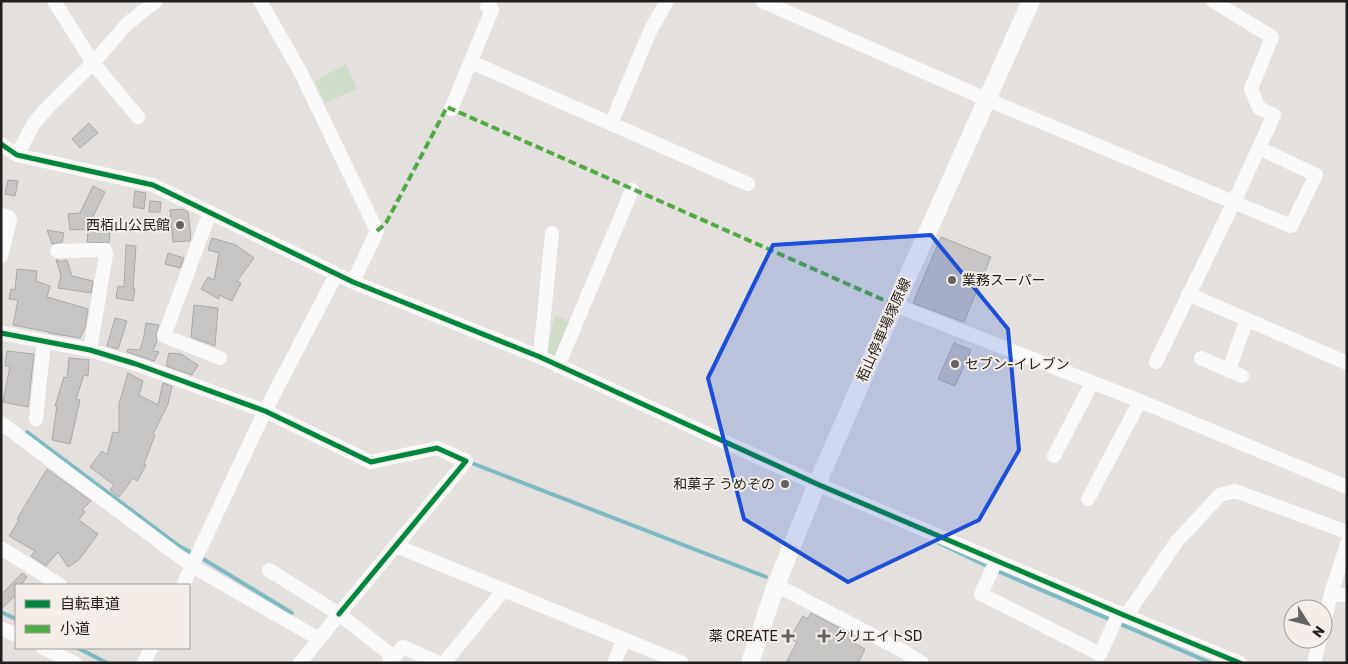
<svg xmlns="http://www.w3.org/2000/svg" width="1348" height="664" font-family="Rubik,'Noto Sans JP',sans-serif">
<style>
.green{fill:#cfdcc7}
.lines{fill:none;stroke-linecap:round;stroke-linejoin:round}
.stream{stroke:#7fbac3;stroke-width:4}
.building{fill:#c8c6c4;stroke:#aba9a8}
.minor{stroke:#fbfafa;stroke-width:14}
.major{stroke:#fbfafa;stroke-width:18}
.quiet{stroke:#52aa43;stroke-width:4;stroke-dasharray:8 4;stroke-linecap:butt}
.cycleway-casing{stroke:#f4ede8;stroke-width:8}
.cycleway{stroke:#00873e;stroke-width:5}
.marked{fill:#1d4ed8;fill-opacity:0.2;stroke:#1d4ed8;stroke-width:4;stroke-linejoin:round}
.poi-dot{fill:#656361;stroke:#f4ede8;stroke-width:2}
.labels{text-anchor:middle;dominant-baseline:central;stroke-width:4;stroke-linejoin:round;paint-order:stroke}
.poi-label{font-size:14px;fill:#211f1d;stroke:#f4ede8;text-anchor:end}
.street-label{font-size:14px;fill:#211f1d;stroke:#f4ede8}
</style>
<rect width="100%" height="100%" fill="#e3e0de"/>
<!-- green -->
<path class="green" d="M 346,64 L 357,89 L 325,103 L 315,81 Z
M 555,316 L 572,322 L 556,358 L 546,354 Z"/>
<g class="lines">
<!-- stream -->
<path class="stream" d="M 27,432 L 179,546 L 194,554
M 469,462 L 766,577
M 939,543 L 989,567
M 200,557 L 292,613
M 995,570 L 1211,663
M 1,612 L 16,619
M 78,648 L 107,663"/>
</g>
<!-- building -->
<path class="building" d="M 89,123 L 98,133 L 80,148 L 72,139 Z
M 8,180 L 18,181 L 15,196 L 5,194 Z
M 93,186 L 105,192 L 87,229 L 70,230 L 68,214 L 80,213 Z
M 135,191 L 146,193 L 144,209 L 133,207 Z
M 150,201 L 161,202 L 160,212 L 149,212 Z
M 182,209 L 188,212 L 191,238 L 190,241 L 173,242 L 170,210 Z
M 47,230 L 64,233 L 62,242 L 52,244 Z
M 88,231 L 110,231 L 109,243 L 87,242 Z
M 941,237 L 991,257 L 964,322 L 913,303 Z
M 212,238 L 236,245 L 254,258 L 237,281 L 241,283 L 232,301 L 219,295 L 219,299 L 201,289 L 208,277 L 214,280 L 219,253 L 208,250 Z
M 126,245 L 136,246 L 133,289 L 135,289 L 133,301 L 116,298 L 118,286 L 124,287 Z
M 168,253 L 184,258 L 180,268 L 165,264 Z
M 56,260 L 59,260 L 58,262 L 67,260 L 72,276 L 93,281 L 91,293 L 58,288 L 61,275 Z
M 17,269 L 37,271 L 36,281 L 50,286 L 47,297 L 88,309 L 85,328 L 80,338 L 49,333 L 49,332 L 13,325 L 18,300 L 9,299 L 11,289 L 15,290 Z
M 194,305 L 218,308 L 215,346 L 191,337 Z
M 115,318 L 127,321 L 118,349 L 107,346 Z
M 146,323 L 159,325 L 156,333 L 157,341 L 153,351 L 159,352 L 154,361 L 127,352 L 128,349 L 140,350 L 144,336 Z
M 954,343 L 971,350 L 955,386 L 938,379 Z
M 7,351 L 34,354 L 28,407 L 3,402 L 10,366 L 5,366 Z
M 169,353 L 181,354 L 198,365 L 192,375 L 166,366 Z
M 69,358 L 89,360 L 88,376 L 84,375 L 76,399 L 80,400 L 70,444 L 52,440 L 57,406 L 55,406 L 64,377 L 67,378 Z
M 128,373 L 143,381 L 139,395 L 158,405 L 163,383 L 172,386 L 168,404 L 153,434 L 155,435 L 144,464 L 146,465 L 137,481 L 133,478 L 119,497 L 110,490 L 114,485 L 90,467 L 102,451 L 107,455 L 113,432 L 119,433 L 119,404 Z
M 47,469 L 91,501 L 82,510 L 85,512 L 79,520 L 98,534 L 79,560 L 68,567 L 58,552 L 46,566 L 31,556 L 35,551 L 9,536 L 19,520 L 17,519 Z
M 22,573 L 27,577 L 21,585 L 16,585 L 16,595 L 1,609 L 1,595 Z
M 811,613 L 857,637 L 854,643 L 865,649 L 858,663 L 786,663 L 797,642 L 790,638 L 803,616 L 807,619 Z"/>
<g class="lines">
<!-- minor -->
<path class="minor" d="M 54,1 L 93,63 L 138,117
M 260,1 L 301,73 L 377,231 L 353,282
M 762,1 L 986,99 L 1291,226 L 1316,175 L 1259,148
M 471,62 L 748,184
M 451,109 L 492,10 L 487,7 L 490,1
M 611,124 L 651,29 L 667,1
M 1,144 L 17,155 L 153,185 L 353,282 L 540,357 L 817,484 L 1126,616 L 1240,663
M 17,155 L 34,123 L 49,106 L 93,63 L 127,24 L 156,1
M 210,212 L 164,336 L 220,358
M 1,215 L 9,217 L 10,220 L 1,256
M 57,251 L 105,250 L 106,254 L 90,350
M 1188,294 L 1347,363
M 895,305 L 1140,401 L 1347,487
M 1,333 L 90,350 L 136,364 L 265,411 L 371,462 L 437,448 L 466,461 L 339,614 L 269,570
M 540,357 L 552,233
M 1201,358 L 1242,376
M 1156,362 L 1234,202 L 1274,115 L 1259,108 L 1251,89 L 1272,37 L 1213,1
M 558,366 L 632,190
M 1229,370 L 1247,319
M 36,419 L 44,342
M 1,423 L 192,566 L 319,639
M 1054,456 L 1092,383
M 1088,499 L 1140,401
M 396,546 L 682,663
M 1,548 L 60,585
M 996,561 L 981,594 L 1100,654 L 1119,613
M 183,585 L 265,411 L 336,275
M 776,585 L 903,651 L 922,663
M 1331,594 L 1347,595
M 1126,616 L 1177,541 L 1220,495 L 1235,491 L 1347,532
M 1323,625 L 1331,594 L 1347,544
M 1,628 L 16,635
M 43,648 L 75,663
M 389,662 L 403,647 L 439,663
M 144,663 L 151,648
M 300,663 L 339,614 L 394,657
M 444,663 L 504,590
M 614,663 L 624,639
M 1314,663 L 1320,639"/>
<!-- major -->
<path class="major" d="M 750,663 L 776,585 L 817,484 L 895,305 L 1031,1"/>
<!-- quiet -->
<path class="quiet" d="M 377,231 L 386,223 L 447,107 L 895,305"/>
<defs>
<path id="cycleway" d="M 1,144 L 17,155 L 153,185 L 353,282 L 540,357 L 817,484 L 1126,616 L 1240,663
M 1,333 L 90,350 L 136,364 L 265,411 L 371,462 L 437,448 L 466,461 L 339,614"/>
</defs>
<!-- cycleway casing -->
<use href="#cycleway" class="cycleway-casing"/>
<!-- cycleway -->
<use href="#cycleway" class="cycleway"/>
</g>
<!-- marked area -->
<path class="marked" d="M 931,235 L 1008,329 L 1019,450 L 979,520 L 848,582 L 744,519 L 708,378 L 773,245 Z"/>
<!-- markers -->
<g class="poi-dot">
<circle cx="180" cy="225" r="5"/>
<circle cx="952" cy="280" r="5"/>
<circle cx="955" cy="364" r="5"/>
<circle cx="785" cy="484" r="5"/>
<path d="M785.5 628.5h5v5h5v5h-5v5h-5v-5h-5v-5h5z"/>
<path d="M821.5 628.5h5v5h5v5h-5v5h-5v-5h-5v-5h5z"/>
</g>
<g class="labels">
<!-- poi labels -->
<g class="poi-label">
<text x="170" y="225">西栢山公民館</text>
<text x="962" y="280" text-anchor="start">業務スーパー</text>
<text x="965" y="364" text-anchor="start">セブン-イレブン</text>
<text x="775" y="484">和菓子 うめぞの</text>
<text x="778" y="636">薬 CREATE</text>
<text x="834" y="636" text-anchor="start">クリエイトSD</text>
</g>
<!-- street labels -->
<g class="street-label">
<text transform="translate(884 330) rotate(-66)">栢山停車場塚原線</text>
</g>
</g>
<!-- border -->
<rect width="1348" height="664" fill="none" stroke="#211f1d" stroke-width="5"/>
<!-- legend -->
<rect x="15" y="584" width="175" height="65" fill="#f4ede8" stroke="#a09b97"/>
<rect x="25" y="600" width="25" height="8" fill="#00873e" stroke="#a09b97"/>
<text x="60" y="609" font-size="15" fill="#211f1d">自転車道</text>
<rect x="25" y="625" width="25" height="8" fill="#52aa43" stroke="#a09b97"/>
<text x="60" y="634" font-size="15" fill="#211f1d">小道</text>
<!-- north arrow -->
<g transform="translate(1308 624) rotate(126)"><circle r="24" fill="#f4ede8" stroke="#a09b97"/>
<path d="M0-4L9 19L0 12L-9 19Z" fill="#656361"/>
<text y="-8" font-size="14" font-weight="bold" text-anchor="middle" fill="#211f1d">N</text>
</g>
</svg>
